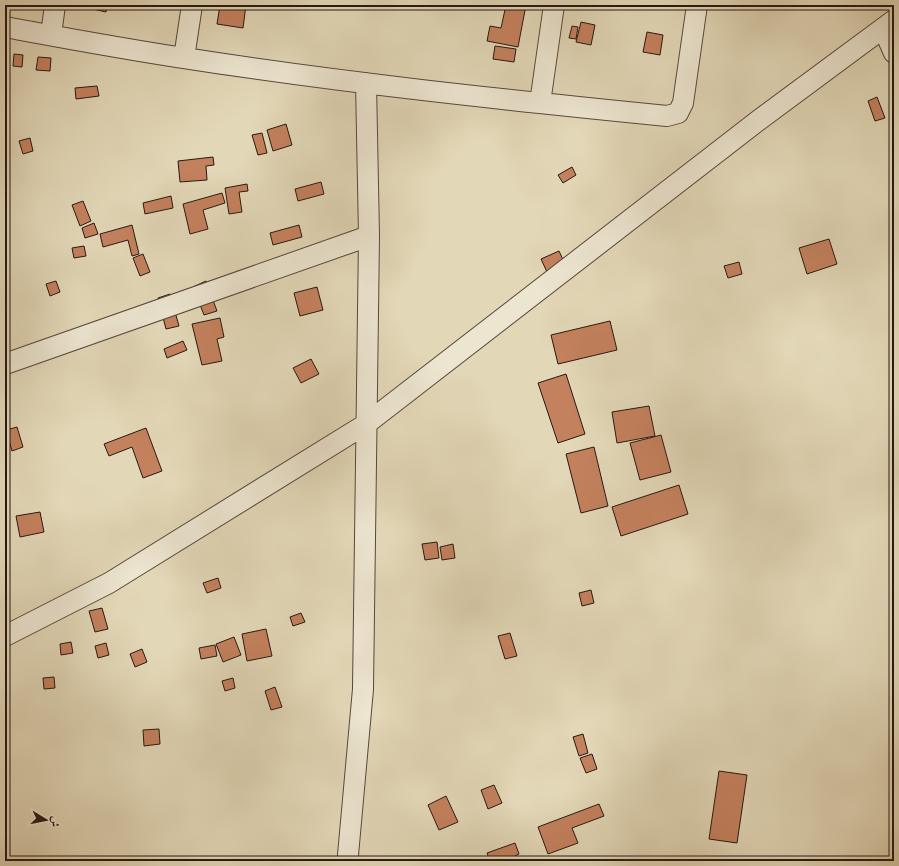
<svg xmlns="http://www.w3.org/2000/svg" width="899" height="866" font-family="'IM FELL Double Pica',Amiri,serif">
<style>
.building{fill:#c4815e;stroke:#271813}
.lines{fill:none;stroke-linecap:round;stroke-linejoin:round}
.minor-casing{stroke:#56483c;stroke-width:22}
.minor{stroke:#ece5d0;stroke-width:20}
</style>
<rect width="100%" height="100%" fill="#e2d7b7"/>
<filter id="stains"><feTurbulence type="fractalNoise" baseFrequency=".005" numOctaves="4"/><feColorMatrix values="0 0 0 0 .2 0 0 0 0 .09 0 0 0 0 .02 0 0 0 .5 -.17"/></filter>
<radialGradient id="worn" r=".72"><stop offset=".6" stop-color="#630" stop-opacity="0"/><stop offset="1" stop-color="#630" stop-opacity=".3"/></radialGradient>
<!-- building -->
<path class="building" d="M 94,5 L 107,5 L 106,12 L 93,9 Z
M 220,5 L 246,5 L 243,28 L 217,24 Z
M 506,5 L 526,5 L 518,47 L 487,41 L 490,26 L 501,28 Z
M 581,22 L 595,25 L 591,45 L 576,42 Z
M 572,26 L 578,27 L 576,39 L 569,38 Z
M 647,32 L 663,35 L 660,55 L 643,52 Z
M 495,46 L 516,49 L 514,62 L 493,59 Z
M 14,54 L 23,55 L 22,67 L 13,66 Z
M 38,57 L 51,58 L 50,71 L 36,70 Z
M 97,86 L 99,96 L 76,99 L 75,88 Z
M 877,97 L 885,118 L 875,121 L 868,101 Z
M 286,124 L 292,145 L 273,151 L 267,130 Z
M 262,133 L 267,153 L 258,155 L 252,135 Z
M 30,138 L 33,151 L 23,154 L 19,141 Z
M 213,157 L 214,165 L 206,166 L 207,180 L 180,182 L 178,161 Z
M 572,167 L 576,175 L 563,183 L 558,175 Z
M 321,182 L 324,194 L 298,201 L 295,189 Z
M 247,184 L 248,191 L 239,192 L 242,212 L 229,214 L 225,188 Z
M 222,193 L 225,203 L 203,210 L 208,229 L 190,234 L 183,204 Z
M 171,196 L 173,208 L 145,214 L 143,203 Z
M 83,201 L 91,221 L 80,226 L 72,205 Z
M 94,223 L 98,234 L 85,238 L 82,228 Z
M 132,225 L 139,254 L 132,256 L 128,240 L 103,247 L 100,234 Z
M 299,225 L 302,237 L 273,245 L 270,233 Z
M 829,239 L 837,264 L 807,274 L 799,248 Z
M 84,246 L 86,256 L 74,258 L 72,248 Z
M 559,251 L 565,264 L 547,272 L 541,259 Z
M 143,254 L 150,272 L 140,276 L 133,258 Z
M 739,262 L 742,274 L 728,278 L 724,266 Z
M 56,281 L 60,292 L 50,296 L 46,284 Z
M 206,281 L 217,311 L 204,315 L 193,287 Z
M 317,287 L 323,310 L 300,316 L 294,293 Z
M 170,294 L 179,326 L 166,329 L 158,298 Z
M 220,318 L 224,337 L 217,339 L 222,361 L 202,365 L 192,324 Z
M 610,321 L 617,350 L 558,364 L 551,335 Z
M 183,341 L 187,350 L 167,358 L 164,349 Z
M 311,359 L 319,374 L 301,383 L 293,368 Z
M 566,374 L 585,434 L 558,443 L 538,383 Z
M 5,399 L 10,411 L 5,413 Z
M 649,406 L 655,436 L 617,443 L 612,412 Z
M 17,427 L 23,447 L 12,451 L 6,430 Z
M 146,428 L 162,471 L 143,478 L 132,447 L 109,456 L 104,444 Z
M 661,435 L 671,472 L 640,480 L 630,443 Z
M 594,447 L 608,506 L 581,513 L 566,454 Z
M 679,485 L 688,514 L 621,536 L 612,507 Z
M 40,512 L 44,532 L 20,537 L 16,516 Z
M 437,542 L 439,558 L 425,560 L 422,544 Z
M 453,544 L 455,558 L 442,560 L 440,547 Z
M 218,578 L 221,588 L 207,593 L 203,583 Z
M 591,590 L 594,603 L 582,606 L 579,593 Z
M 102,608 L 108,629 L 95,632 L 89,611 Z
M 301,613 L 305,622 L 293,626 L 290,617 Z
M 266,629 L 272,656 L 247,661 L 242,634 Z
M 510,633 L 517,656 L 505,659 L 498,636 Z
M 234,637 L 241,655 L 223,662 L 216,644 Z
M 71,642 L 73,653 L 61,655 L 60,644 Z
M 106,643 L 109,655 L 98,658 L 95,646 Z
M 215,645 L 217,656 L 201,659 L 199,648 Z
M 142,649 L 147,662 L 135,667 L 130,654 Z
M 54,677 L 55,688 L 44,689 L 43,678 Z
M 233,678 L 235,688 L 225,691 L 222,681 Z
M 275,687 L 282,707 L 271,710 L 265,691 Z
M 159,729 L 160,744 L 144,746 L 143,730 Z
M 583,734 L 588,753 L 579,756 L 573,737 Z
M 592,754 L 597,769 L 586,773 L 580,758 Z
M 719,771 L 747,775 L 737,843 L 709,839 Z
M 494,785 L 502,803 L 488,809 L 481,790 Z
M 446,796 L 458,822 L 439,830 L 428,805 Z
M 599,804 L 604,816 L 572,828 L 578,843 L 548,854 L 538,827 Z
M 515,843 L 519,854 L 515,856 L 516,861 L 490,861 L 487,853 Z"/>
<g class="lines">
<defs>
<path id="minor" d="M 5,27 C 65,38 124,49 184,58 C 344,83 506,100 667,116 L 678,113 L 683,103 L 697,5
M 883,28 L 894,53
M 51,35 L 55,5
M 184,58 L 192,5
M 540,103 L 554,5
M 5,364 L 369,236
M 5,636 L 109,583 L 366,424 L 759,120 L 894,20
M 349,861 L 348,855 L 363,689 L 369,236 L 366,83"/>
</defs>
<!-- minor casing -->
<use href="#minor" class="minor-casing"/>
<!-- minor -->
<use href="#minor" class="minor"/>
</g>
<!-- margin -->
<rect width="899" height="866" fill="none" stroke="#e2d7b7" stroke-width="20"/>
<rect x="6" y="6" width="887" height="854" fill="none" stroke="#271813" stroke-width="2"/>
<rect x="10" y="10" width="879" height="846" fill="none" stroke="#271813"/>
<!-- north arrow -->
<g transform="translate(46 820) rotate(100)" stroke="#ece5d0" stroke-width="3" paint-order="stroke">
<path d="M0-3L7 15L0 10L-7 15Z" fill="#271813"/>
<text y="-6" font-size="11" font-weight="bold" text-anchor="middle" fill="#271813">ش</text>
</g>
<rect width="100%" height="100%" filter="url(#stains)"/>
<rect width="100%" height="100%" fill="url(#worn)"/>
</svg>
